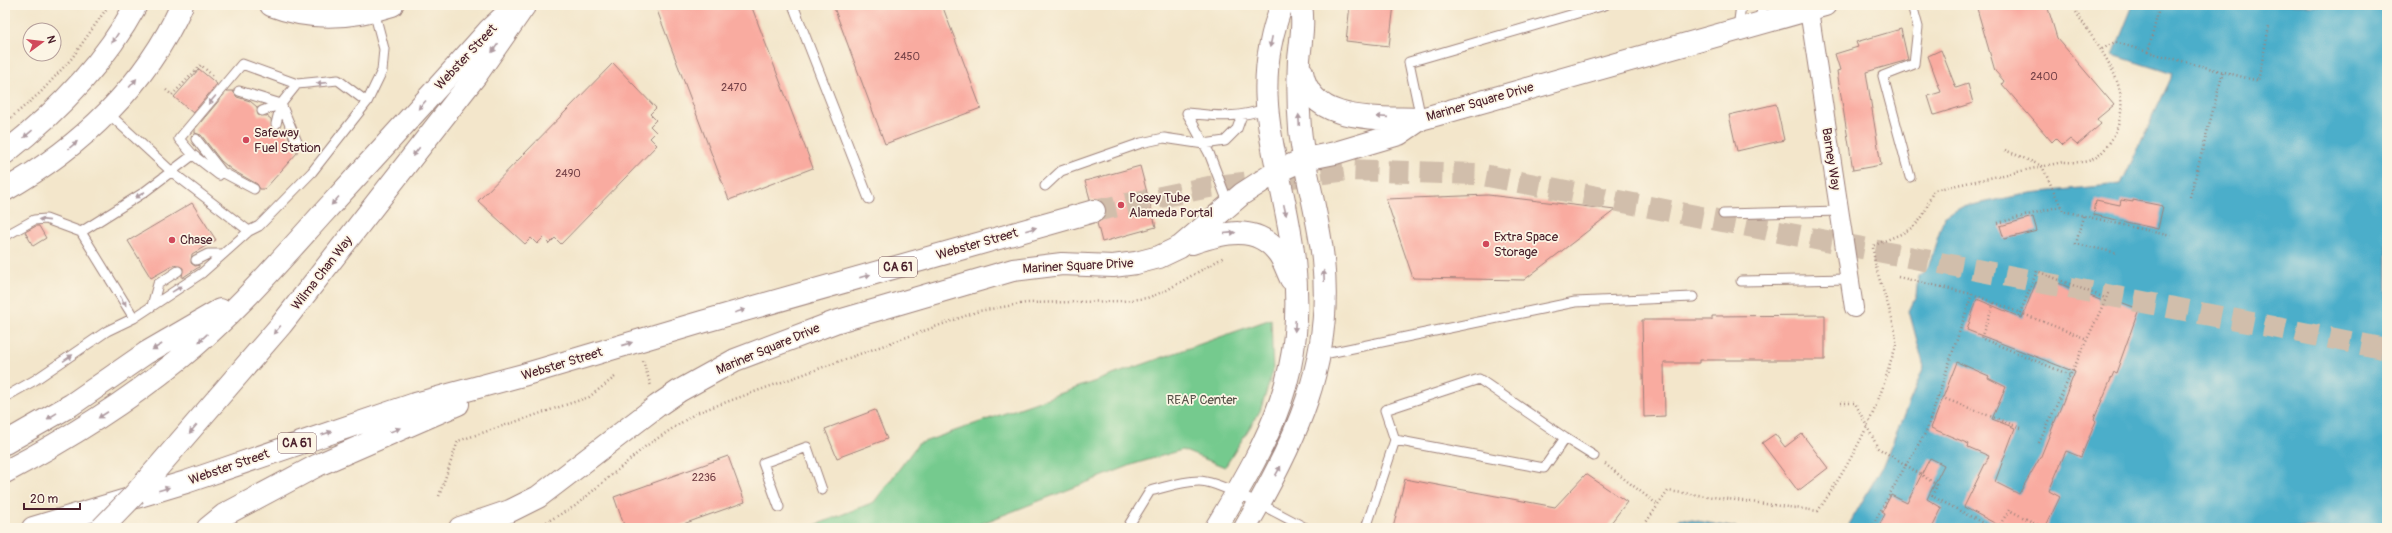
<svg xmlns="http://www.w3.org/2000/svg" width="2392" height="533" font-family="Pangolin,sans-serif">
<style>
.green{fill:#75ca8e;stroke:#60745c}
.water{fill:#4baeca;stroke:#4a667a}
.building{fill:#f9aba0}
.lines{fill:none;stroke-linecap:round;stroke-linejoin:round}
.primary-tunnel{stroke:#d1beab;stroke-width:22;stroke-dasharray:22 11;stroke-linecap:butt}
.lane-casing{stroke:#9e827b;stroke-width:11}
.street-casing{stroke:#9e827b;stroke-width:20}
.secondary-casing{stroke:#9e827b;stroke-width:24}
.primary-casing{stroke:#9e827b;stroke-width:24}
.path{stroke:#9e827b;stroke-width:2.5;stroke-dasharray:1 3;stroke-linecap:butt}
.lane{stroke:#fff;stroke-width:9}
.street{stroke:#fff;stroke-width:18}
.secondary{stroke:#fff;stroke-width:22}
.primary{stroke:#fff;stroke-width:22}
.secondary-bridge-casing{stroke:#9e827b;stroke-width:24;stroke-linecap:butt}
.secondary-bridge{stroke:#fff;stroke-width:22}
.oneway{fill:#ae9aa0}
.poi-dot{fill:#d1495b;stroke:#fcf5e5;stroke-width:1.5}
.labels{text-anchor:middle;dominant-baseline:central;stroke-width:3.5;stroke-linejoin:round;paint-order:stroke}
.number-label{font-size:11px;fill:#764248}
.shield{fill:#fcf5e5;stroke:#7f5f63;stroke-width:1}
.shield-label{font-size:12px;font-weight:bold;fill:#4a1f2b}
.street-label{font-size:13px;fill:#4a1f2b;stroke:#fcf5e5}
.poi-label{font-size:13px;fill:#4a1f2b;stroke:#fcf5e5;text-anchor:start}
.park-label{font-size:13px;fill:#575249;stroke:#fcf5e5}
</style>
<rect width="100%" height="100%" fill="#fcf5e5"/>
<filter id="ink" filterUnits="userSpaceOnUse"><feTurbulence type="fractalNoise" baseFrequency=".025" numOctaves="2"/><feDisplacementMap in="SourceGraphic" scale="8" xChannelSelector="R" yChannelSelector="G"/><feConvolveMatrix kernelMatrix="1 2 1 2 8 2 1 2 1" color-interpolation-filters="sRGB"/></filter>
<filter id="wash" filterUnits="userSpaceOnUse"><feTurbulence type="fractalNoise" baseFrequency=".012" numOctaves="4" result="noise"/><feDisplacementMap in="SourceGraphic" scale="16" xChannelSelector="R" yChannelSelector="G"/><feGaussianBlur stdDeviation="0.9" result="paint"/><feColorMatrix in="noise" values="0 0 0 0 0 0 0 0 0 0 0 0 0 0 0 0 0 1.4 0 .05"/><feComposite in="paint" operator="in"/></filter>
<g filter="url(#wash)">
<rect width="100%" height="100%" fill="#f3e6cb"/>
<!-- green -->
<path class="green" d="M 1271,319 L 1273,372 L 1260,411 L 1225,467 L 1182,450 L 1134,464 L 970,528 L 808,528 L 874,502 L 918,444 Z"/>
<!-- water -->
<path class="water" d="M 2133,5 L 2387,5 L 2387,528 L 1847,528 L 1882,467 L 1924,367 L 1909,311 L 1916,296 L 1918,276 L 1928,268 L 1944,217 L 1958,208 L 2030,193 L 2121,184 L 2173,74 L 2113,55 Z
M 1680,518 L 1737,528 L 1672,528 Z"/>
<g id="blocks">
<!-- building -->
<path class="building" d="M 655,5 L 751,5 L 813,168 L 729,200 Z
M 833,5 L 942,5 L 981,108 L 885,144 Z
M 1350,5 L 1394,5 L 1389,46 L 1346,41 Z
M 1976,5 L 2047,5 L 2057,38 L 2114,105 L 2097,119 L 2101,124 L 2077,145 L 2070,139 L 2063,145 L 2056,138 L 2052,142 L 2002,84 L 2004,81 L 1995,71 Z
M 1901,29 L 1908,60 L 1866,72 L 1881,165 L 1853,170 L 1837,71 L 1840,70 L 1835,54 L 1858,47 L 1856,42 Z
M 1941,50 L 1956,88 L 1968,84 L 1973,103 L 1934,115 L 1928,96 L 1941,92 L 1928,56 Z
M 613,63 L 656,108 L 650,114 L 656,120 L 650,126 L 656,132 L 650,138 L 657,145 L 561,244 L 555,238 L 549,244 L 543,238 L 537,244 L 531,238 L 525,244 L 478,201 Z
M 199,69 L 217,84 L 193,113 L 174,97 Z
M 227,91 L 233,91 L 237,97 L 250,101 L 257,107 L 258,115 L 267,116 L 271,119 L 272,128 L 277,130 L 281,128 L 287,133 L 293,147 L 297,148 L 297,153 L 265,189 L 260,189 L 257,184 L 232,170 L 221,161 L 201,135 L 195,133 L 195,129 Z
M 1776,104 L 1784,140 L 1737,151 L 1729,115 Z
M 1140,166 L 1156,227 L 1102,242 L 1097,223 L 1103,219 L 1106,208 L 1102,202 L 1090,199 L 1085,181 Z
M 1488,195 L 1615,210 L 1524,280 L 1413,278 L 1386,199 Z
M 2096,200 L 2120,205 L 2121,200 L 2133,202 L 2133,200 L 2163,206 L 2158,229 L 2094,215 Z
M 192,203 L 216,240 L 192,254 L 191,263 L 195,266 L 199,265 L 199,267 L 182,278 L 183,268 L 174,265 L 151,278 L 128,241 Z
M 2033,217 L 2037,231 L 2004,239 L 2000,226 Z
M 36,226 L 39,226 L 46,238 L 33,246 L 25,232 Z
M 2046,278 L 2105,302 L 2107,297 L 2139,309 L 2116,373 L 2114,372 L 2094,419 L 2096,421 L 2081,457 L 2066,451 L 2049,491 L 2060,497 L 2045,528 L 2004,528 L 1964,507 L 1989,456 L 1968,447 L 1969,444 L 1931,428 L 1957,362 L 1989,376 L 1988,378 L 2006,387 L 1992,419 L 2015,428 L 1995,482 L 2019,494 L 2041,456 L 2075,372 L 1967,330 L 1977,299 L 2022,318 L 2036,282 L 2044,285 Z
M 1825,315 L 1825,360 L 1699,360 L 1699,363 L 1664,363 L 1665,416 L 1644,417 L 1642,320 L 1712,320 L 1712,316 Z
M 875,410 L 887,439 L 837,458 L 825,429 Z
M 1775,434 L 1785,447 L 1802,434 L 1828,468 L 1798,491 L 1762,443 Z
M 728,456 L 745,502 L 672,528 L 625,528 L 614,497 Z
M 1930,458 L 1944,465 L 1927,499 L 1942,508 L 1932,528 L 1878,528 L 1885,514 L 1882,512 L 1891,495 L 1907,503 Z
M 1586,474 L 1627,502 L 1607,528 L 1393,528 L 1405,479 L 1555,507 Z"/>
</g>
</g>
<g filter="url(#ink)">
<use href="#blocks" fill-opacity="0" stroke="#9e827b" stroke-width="1"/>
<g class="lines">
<!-- primary-tunnel -->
<path class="primary-tunnel" d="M 1094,211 L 1209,187 L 1348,170 L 1478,174 L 2387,349"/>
<defs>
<path id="lane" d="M 793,5 L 869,199
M 1759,22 L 1763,5
M 1738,28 L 1741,5
M 239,91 L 281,104 L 297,142
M 262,111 L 281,104
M 108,113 L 172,172 L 249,231 L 259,226 L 312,172 L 367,102 L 382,71 L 384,49 L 374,11
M 1187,113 L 1209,153 L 1229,205
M 1187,113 C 1215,116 1240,119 1266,108
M 1421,119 L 1409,62 L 1605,5
M 276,124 L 281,104 L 297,84
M 196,139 L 222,172 L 254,189
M 193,155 L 219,175 L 221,173
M 1910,177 L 1883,76 L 1914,64 L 1918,27 L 1912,5
M 1045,186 L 1061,171 L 1141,143 L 1164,138 L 1204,144 L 1225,141 L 1237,129 L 1242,115
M 1723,214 L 1839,211
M 81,232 L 143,193 L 193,155 L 179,139 L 242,64 L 297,84 L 338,80 L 367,102
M 5,236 L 34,220 L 46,219 L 81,232 L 134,318
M 196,260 L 208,254 L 223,254
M 1741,281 L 1849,279
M 152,306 L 158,284 L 178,271
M 1319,355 L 1575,302 L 1693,297
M 5,397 L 35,380 L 107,331 L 134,318 L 202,273 L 249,231
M 1565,438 L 1594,456
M 779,507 L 763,463 L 807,447 L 822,490
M 1130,528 L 1129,525 L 1150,491 C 1166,487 1182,481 1199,481 C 1221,481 1284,517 1306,528
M 1366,528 L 1395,440 L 1385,410 L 1479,379 L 1565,438 L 1544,468 L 1395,440"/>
<path id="street" d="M 1809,10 L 1854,308"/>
<path id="secondary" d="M 271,5 C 312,21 352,18 392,5
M 1302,72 C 1311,125 1379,117 1421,119
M 5,153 C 57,112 104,64 136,5
M 5,190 C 81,147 146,85 182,5
M 1192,243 C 1222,233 1257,223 1279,254 C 1284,261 1287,271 1291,279
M 135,494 L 281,325 L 477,74 L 525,5
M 460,528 L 510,511 L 538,497 L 657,406 L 679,391 L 735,360 L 835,322 L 1013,270 L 1062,264 L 1113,266 L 1136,263 L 1159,257 L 1180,247 L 1242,194 L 1276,172 L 1305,159 L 1335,153 L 1399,134 L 1421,119 L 1825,5
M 1216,528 C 1272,434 1306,374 1294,260 C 1284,167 1245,100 1282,5
M 1245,528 C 1295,443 1334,362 1323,260 C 1319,216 1304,173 1300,129 C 1298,105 1298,82 1299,59 C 1301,40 1304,24 1301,5"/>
<path id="primary" d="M 5,443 L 71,405 L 146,353 L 220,310
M 5,472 C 66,440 124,404 178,360 C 232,317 278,263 325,211 C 380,151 436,90 490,29 L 516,5
M 33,528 L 186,482 L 415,404 L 523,375 L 702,322 L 1094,211
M 208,528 L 224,515 L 318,465 L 458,404"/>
</defs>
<!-- lane casing -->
<use href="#lane" class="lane-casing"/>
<!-- street casing -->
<use href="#street" class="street-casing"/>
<!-- secondary casing -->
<use href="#secondary" class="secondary-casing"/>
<!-- primary casing -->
<use href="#primary" class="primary-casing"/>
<!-- path -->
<path class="path" d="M 2160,5 L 2148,52 L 2258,81 L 2269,27
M 2102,49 L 2115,42 L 2148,52
M 166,90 L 172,95 L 201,65 L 214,77
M 5,123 L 41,92 L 72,58 L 109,5
M 2005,150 L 2042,166 L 2063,211 L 2171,236
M 2190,197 L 2223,72
M 2083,216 L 2076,244 L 2118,253
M 1998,223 L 2061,206
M 1898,277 L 1972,294 L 2087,339
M 1972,294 L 1926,432 L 1906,465 L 1937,485 L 1932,496 L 1992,528
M 1994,303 L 1981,338 L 2070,375
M 2020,313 L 2037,271 L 2105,298
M 643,361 L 651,386
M 1938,396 L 2021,428
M 1841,403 L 1855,403 L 1878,448 L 1906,465 L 1871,528
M 2039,443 L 2109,292
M 1605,464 L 1658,505
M 439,496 L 458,441 L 589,397 L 615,377
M 536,528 L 575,506 L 646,446 L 696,413 L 979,311 L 1026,303 L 1122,301 L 1147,298 L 1165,291 L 1224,257
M 1642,528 L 1668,491 L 1818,511 C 1849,465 1876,417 1890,363 C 1892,357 1897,347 1896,340 C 1893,308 1874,276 1873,246 C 1890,237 1911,234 1922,217 C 1927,209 1929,199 1934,190 L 2063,162 C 2087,163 2096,163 2110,142 C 2143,89 2096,49 2072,5
M 1998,528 L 2009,510 L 2044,528"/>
<!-- lane -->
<use href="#lane" class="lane"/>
<!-- street -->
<use href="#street" class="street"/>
<!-- secondary -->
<use href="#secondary" class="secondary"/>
<!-- primary -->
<use href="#primary" class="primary"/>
<defs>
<path id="secondary-bridge" d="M 102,528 L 135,494"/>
</defs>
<!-- secondary-bridge casing -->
<use href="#secondary-bridge" class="secondary-bridge-casing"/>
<!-- secondary-bridge -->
<use href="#secondary-bridge" class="secondary-bridge"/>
</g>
<!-- one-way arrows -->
<defs><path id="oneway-solid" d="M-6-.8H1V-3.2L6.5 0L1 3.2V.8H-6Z"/></defs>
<g class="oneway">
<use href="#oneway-solid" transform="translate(115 38) rotate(124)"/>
<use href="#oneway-solid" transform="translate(1271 42) rotate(102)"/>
<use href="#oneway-solid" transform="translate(495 48) rotate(125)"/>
<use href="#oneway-solid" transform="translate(133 83) rotate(-50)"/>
<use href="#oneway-solid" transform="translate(322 83) rotate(175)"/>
<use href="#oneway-solid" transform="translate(212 100) rotate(130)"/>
<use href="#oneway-solid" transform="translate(422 105) rotate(132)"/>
<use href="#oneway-solid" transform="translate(1382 117) rotate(-176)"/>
<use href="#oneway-solid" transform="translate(1299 120) rotate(-93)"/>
<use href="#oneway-solid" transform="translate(28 134) rotate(140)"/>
<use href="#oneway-solid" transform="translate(73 145) rotate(-40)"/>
<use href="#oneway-solid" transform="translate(416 152) rotate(128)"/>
<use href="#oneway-solid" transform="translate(140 195) rotate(147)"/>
<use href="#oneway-solid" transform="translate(335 201) rotate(132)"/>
<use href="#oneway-solid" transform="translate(1285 210) rotate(77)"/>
<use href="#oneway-solid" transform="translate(44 220) rotate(-174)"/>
<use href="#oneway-solid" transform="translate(1031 229) rotate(-16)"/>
<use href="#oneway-solid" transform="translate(1230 233) rotate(-5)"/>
<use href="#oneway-solid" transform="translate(865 276) rotate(-16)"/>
<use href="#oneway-solid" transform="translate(1324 276) rotate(-93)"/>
<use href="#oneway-solid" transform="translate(177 289) rotate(-32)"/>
<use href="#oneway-solid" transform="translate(123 301) rotate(58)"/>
<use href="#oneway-solid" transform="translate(740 311) rotate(-16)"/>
<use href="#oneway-solid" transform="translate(1295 326) rotate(93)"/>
<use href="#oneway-solid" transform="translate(277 330) rotate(130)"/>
<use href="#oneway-solid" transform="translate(203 338) rotate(137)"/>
<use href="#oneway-solid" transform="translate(627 344) rotate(-17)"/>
<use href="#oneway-solid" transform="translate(157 347) rotate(150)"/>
<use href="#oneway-solid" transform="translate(68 358) rotate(-34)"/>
<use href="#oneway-solid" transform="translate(103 415) rotate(147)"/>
<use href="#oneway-solid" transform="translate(52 416) rotate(148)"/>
<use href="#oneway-solid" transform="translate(193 429) rotate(131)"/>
<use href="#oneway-solid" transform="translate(395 430) rotate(-22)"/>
<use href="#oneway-solid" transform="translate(327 433) rotate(-19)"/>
<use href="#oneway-solid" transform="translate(1278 471) rotate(-61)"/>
<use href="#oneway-solid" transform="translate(164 489) rotate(-18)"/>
</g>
</g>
<!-- markers -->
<g class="poi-dot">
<circle cx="246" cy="140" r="4"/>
<circle cx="1121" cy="205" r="4"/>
<circle cx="172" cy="240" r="4"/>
<circle cx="1486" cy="244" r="4"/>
</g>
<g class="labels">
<!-- number labels -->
<g class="number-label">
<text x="907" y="56">2450</text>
<text x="2044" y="76">2400</text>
<text x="734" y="87">2470</text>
<text x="568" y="173">2490</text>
<text x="704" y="477">2236</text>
</g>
<!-- shield labels -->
<g class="shield">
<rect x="879" y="257" width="38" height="20" rx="3"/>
<rect x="278" y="433" width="38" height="20" rx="3"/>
</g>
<g class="shield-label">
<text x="898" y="267">CA 61</text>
<text x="297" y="443">CA 61</text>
</g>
<!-- street labels -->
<g class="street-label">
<text transform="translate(466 57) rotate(-47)">Webster Street</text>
<text transform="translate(1480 102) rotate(-16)">Mariner Square Drive</text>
<text transform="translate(1831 159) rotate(81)">Barney Way</text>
<text transform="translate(977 244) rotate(-16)">Webster Street</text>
<text transform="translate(1078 266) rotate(-3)">Mariner Square Drive</text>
<text transform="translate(322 273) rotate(-52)">Wilma Chan Way</text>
<text transform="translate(768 349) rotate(-23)">Mariner Square Drive</text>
<text transform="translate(562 364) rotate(-17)">Webster Street</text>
<text transform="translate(229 467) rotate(-19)">Webster Street</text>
</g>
<!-- poi labels -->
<g class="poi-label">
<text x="254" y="133">Safeway<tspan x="254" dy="15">Fuel Station</tspan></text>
<text x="1129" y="198">Posey Tube<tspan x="1129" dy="15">Alameda Portal</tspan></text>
<text x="1494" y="237">Extra Space<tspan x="1494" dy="15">Storage</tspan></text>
<text x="180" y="240">Chase</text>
</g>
<!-- park labels -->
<g class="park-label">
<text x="1202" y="400">REAP Center</text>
</g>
</g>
<!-- margin -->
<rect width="2392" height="533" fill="none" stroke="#fcf5e5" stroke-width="20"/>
<!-- north arrow -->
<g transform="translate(42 42) rotate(75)"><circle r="19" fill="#fcf5e5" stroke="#b59f9b"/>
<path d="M0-3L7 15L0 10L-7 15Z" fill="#d1495b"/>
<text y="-6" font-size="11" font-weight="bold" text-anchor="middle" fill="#4a1f2b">N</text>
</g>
<!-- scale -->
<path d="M24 503v6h56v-6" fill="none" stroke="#4a1f2b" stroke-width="2"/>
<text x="30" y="503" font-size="12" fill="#4a1f2b" stroke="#fcf5e5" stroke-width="3" paint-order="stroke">20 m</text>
</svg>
